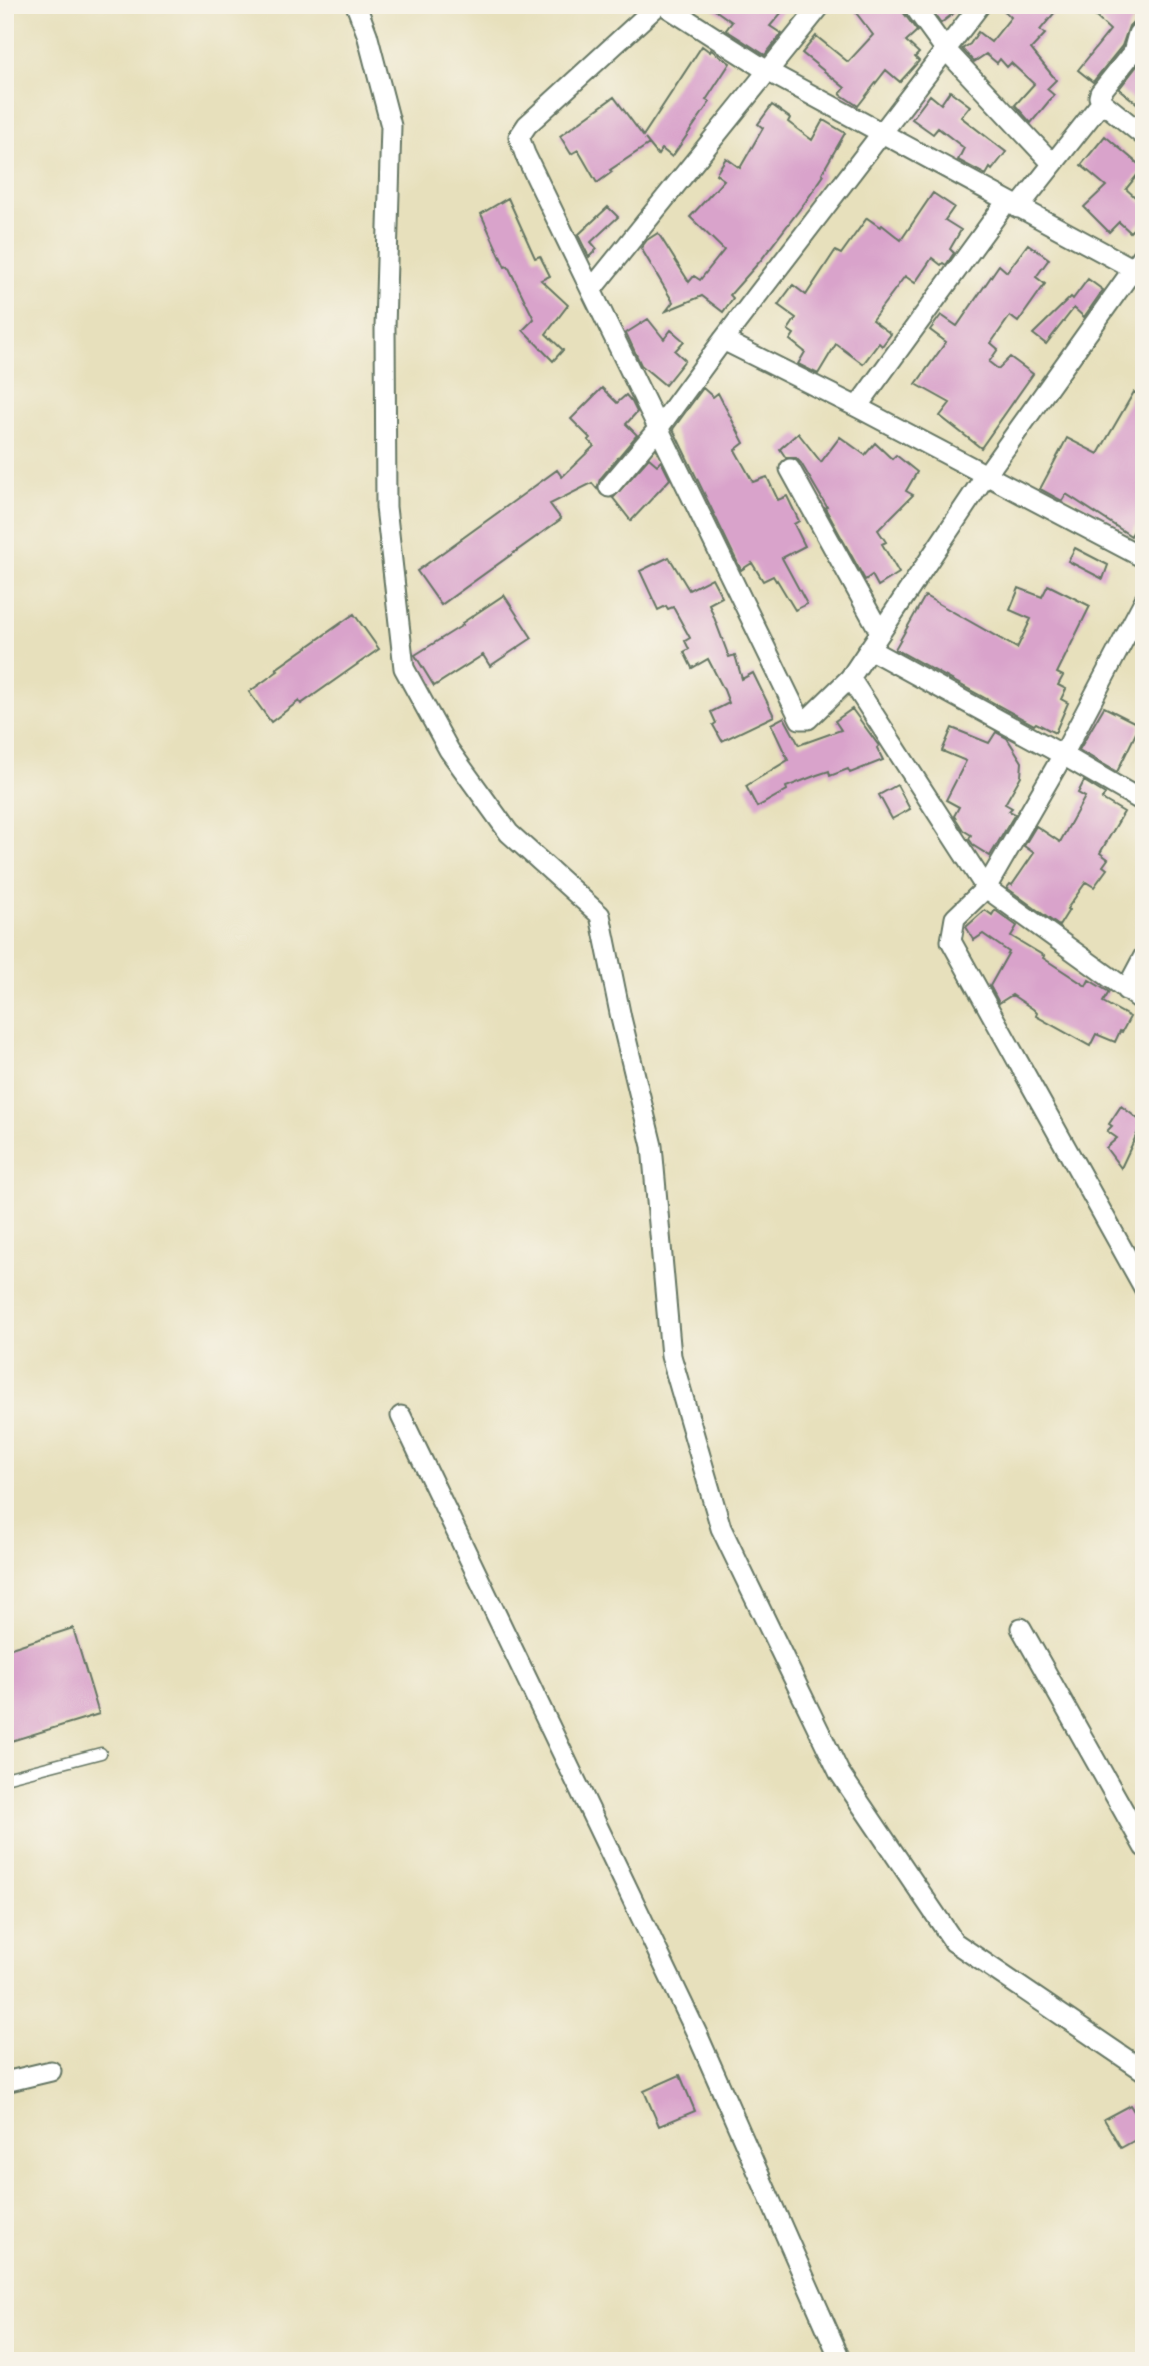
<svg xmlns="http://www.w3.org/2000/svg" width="1149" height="2366" font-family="'Libre Bodoni',serif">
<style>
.building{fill:#d9a3cb}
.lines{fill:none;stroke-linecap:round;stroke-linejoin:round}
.service-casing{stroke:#657664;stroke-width:13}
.minor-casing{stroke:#657664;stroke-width:23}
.service{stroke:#fff;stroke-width:10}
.minor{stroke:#fff;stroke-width:19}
</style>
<rect width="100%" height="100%" fill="#f7f3e8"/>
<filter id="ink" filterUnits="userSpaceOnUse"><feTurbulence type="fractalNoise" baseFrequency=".0143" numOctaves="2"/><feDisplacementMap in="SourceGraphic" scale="14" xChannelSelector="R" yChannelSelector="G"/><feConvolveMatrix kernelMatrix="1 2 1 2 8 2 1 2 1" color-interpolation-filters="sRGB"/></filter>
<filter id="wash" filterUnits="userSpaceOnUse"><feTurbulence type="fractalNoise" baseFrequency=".00686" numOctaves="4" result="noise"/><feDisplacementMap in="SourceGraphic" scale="28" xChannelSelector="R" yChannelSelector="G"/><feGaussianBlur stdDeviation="1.57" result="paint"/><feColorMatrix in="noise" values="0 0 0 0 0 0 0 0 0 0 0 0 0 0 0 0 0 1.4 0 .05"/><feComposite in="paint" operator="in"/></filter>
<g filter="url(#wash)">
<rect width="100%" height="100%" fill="#e7e0bc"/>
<g id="blocks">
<!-- building -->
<path class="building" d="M 708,5 L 788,5 L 770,26 L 782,34 L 765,55 L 726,30 L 732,22 Z
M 850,5 L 901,5 L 903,12 L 917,31 L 906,41 L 919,53 L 915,57 L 919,61 L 900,82 L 886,70 L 858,106 L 840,94 L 845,88 L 802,53 L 816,36 L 848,62 L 873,35 Z
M 928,5 L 964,5 L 941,23 Z
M 998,5 L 1061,5 L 1040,30 L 1045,34 L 1031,49 L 1056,80 L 1047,89 L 1054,95 L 1031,123 L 1015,105 L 1034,84 L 1011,63 L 1007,67 L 1000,59 L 997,63 L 986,54 L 974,62 L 962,49 L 970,44 L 978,32 L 991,42 L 1011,17 Z
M 1083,5 L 1144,5 L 1144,16 L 1136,19 L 1129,26 L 1122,46 L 1093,82 L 1078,70 L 1110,30 Z
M 702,46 L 710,52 L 711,50 L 730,63 L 706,100 L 710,102 L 672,157 L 662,149 L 658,155 L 645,139 L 649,144 L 610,170 L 612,172 L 597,183 L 578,150 L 571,154 L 560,136 L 614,97 L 643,136 Z
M 1144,57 L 1144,109 L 1119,89 Z
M 950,91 L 970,106 L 961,117 L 1006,152 L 992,170 L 990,168 L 986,175 L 958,160 L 964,148 L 938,128 L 933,134 L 912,119 L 930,95 L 941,104 Z
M 772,105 L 790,118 L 788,122 L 812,140 L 823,120 L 845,133 L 822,173 L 824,175 L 806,201 L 761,260 L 730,295 L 733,298 L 723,312 L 702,296 L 666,311 L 673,302 L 641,248 L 647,240 L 658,233 L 689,282 L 694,276 L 700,280 L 724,250 L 690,217 L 724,180 L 716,174 L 726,158 L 740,168 L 763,128 L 758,124 Z
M 1105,136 L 1143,168 L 1126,189 L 1144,205 L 1144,218 L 1130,232 L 1119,222 L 1109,232 L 1084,207 L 1106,186 L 1081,165 Z
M 933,193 L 954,207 L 945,220 L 961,230 L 950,249 L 954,253 L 946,265 L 943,263 L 941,265 L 932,258 L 915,283 L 905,276 L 872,320 L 891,334 L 882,346 L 879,343 L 863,364 L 836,344 L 818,374 L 798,364 L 805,352 L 790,340 L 794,334 L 788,330 L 796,318 L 778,305 L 793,285 L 806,295 L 835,251 L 841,254 L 867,218 L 880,227 L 882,225 L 901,240 Z
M 508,198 L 535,258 L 540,256 L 550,276 L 541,280 L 568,305 L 546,334 L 563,350 L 553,361 L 523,330 L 534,319 L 508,266 L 505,267 L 481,214 Z
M 608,207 L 618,217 L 591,242 L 597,249 L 589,257 L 578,235 Z
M 1028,244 L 1049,259 L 1036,277 L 1045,284 L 1018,322 L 1010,316 L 991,343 L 998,349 L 989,362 L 998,369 L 1010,357 L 1033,374 L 981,448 L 940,416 L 950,403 L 916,384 L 946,342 L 930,330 L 941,315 L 957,326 L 999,265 L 1007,272 Z
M 1088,279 L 1103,290 L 1084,317 L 1074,308 L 1046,344 L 1033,334 L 1071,297 L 1073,299 Z
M 648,319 L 664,339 L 671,330 L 684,341 L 675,351 L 685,360 L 665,385 L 641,365 L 626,333 Z
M 602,388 L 617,403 L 626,395 L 632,402 L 637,412 L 626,424 L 637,435 L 600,479 L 597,489 L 592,483 L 550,504 L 561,519 L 441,605 L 417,571 L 557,470 L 562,477 L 594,446 L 588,440 L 590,438 L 571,419 Z
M 703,388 L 713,397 L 718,393 L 744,443 L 735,450 L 753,482 L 767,477 L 778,500 L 787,496 L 799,521 L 794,524 L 805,546 L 782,558 L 807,604 L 795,610 L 777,580 L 776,581 L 773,576 L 763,581 L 752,563 L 741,570 L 673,429 Z
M 1134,392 L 1144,398 L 1144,521 L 1140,519 L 1131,536 L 1066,494 L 1062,501 L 1040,489 L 1067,438 L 1098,454 Z
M 798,433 L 821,462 L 840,437 L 865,455 L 875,443 L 892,459 L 896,455 L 917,472 L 906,491 L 913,495 L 878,530 L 886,542 L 882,544 L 899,573 L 878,586 L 872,575 L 865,580 L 825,508 L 827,507 L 801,463 L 796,458 L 786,458 L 780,449 Z
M 649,458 L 657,465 L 661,461 L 670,479 L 631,521 L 613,498 Z
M 1075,548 L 1108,565 L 1103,579 L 1068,561 Z
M 669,557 L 689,590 L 712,578 L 722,597 L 709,604 L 729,657 L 735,655 L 742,679 L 753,673 L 774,716 L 722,741 L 713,725 L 716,723 L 711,712 L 729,703 L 724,690 L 708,659 L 692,668 L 684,652 L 689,649 L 685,641 L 690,638 L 673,607 L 668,609 L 666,606 L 658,610 L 640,571 Z
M 1048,585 L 1090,606 L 1057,673 L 1063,676 L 1058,685 L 1066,689 L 1061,699 L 1068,703 L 1055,733 L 1036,723 L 1034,725 L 895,649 L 925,596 L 1017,648 L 1031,619 L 1010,610 L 1019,588 L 1042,597 Z
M 504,595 L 532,638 L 490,666 L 483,655 L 434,686 L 415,655 L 463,625 L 462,623 Z
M 354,614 L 379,649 L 301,704 L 299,701 L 271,722 L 249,692 L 278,671 L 276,669 Z
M 1104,707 L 1140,725 L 1117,772 L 1079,750 Z
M 852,709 L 879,746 L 877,748 L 883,760 L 850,773 L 848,769 L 830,776 L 829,771 L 817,775 L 786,787 L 787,790 L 757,807 L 746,786 L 788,760 L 771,724 L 784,717 L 799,745 L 841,730 L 835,721 Z
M 952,728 L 989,743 L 996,732 L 1007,738 L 1022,762 L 1021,776 L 1005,804 L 1012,808 L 1009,811 L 1015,814 L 990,856 L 974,846 L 969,839 L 971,835 L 963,830 L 954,816 L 959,807 L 946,800 L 966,761 L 942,751 Z
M 1084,781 L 1105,794 L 1102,799 L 1124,812 L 1100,853 L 1108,859 L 1103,866 L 1107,869 L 1094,887 L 1086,882 L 1067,909 L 1069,910 L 1059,926 L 1007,888 L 1010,884 L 1012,885 L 1034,853 L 1024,846 L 1036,826 L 1060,842 L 1085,797 L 1078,793 Z
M 897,785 L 910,809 L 892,819 L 879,795 Z
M 985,910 L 992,915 L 995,910 L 1017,926 L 1011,936 L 1044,956 L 1043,958 L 1086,986 L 1089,980 L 1109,992 L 1103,1002 L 1130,1017 L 1122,1032 L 1120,1031 L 1115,1042 L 1096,1034 L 1090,1046 L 1036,1016 L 1037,1013 L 1033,1009 L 1012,995 L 999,1003 L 990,986 L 1009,952 L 983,934 L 974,940 L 966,927 Z
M 1121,1106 L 1138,1119 L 1144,1114 L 1144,1119 L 1121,1168 L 1106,1148 L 1117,1138 L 1107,1131 L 1112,1126 L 1109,1124 Z
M 73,1628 L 99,1714 L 5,1743 L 5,1650 Z
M 680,2075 L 695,2111 L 659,2126 L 644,2091 Z
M 1130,2105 L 1135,2113 L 1144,2108 L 1144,2135 L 1121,2148 L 1104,2119 Z"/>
</g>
</g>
<g filter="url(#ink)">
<use href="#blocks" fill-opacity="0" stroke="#657664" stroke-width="2"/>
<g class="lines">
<defs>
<path id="service" d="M 5,1778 L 101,1753"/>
<path id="minor" d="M 356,5 L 367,34 L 391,126 L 385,328 L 386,507 L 404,668 L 449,750 L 509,833 L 600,915 L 621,1018 L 652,1146 L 671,1356 L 721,1528 L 839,1772 L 954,1942 L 1144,2071
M 664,5 L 769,72 L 1143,274
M 821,5 L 591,290 L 800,719 L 808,719 L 850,678 L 986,475 L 1144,254
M 913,5 L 945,49 L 1053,164
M 1102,102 L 1099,97 L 1100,93 L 1133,52 L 1138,34 L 1144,28
M 1018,208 L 1102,102 L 1144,136
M 591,290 L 525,154 L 519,137 L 527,125 L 658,5
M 723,340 L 857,407 L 1144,558
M 857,407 L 1007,201
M 790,469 L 880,632
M 609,487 L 657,430 L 723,340 L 980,5
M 869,649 L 1063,755 L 1144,802
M 850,678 L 986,888 L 1063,755 L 1144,601
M 1126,990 L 1144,956
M 1144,1002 L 986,888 L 955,918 L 951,941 L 1144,1288
M 401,1416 L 698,2036 L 841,2361
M 1021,1628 L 1144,1847
M 5,2082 L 51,2071"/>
</defs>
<!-- service casing -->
<use href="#service" class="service-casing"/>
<!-- minor casing -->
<use href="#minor" class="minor-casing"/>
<!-- service -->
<use href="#service" class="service"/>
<!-- minor -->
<use href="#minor" class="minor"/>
</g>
</g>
<!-- margin -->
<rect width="1149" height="2366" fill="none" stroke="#f7f3e8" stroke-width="28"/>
</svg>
